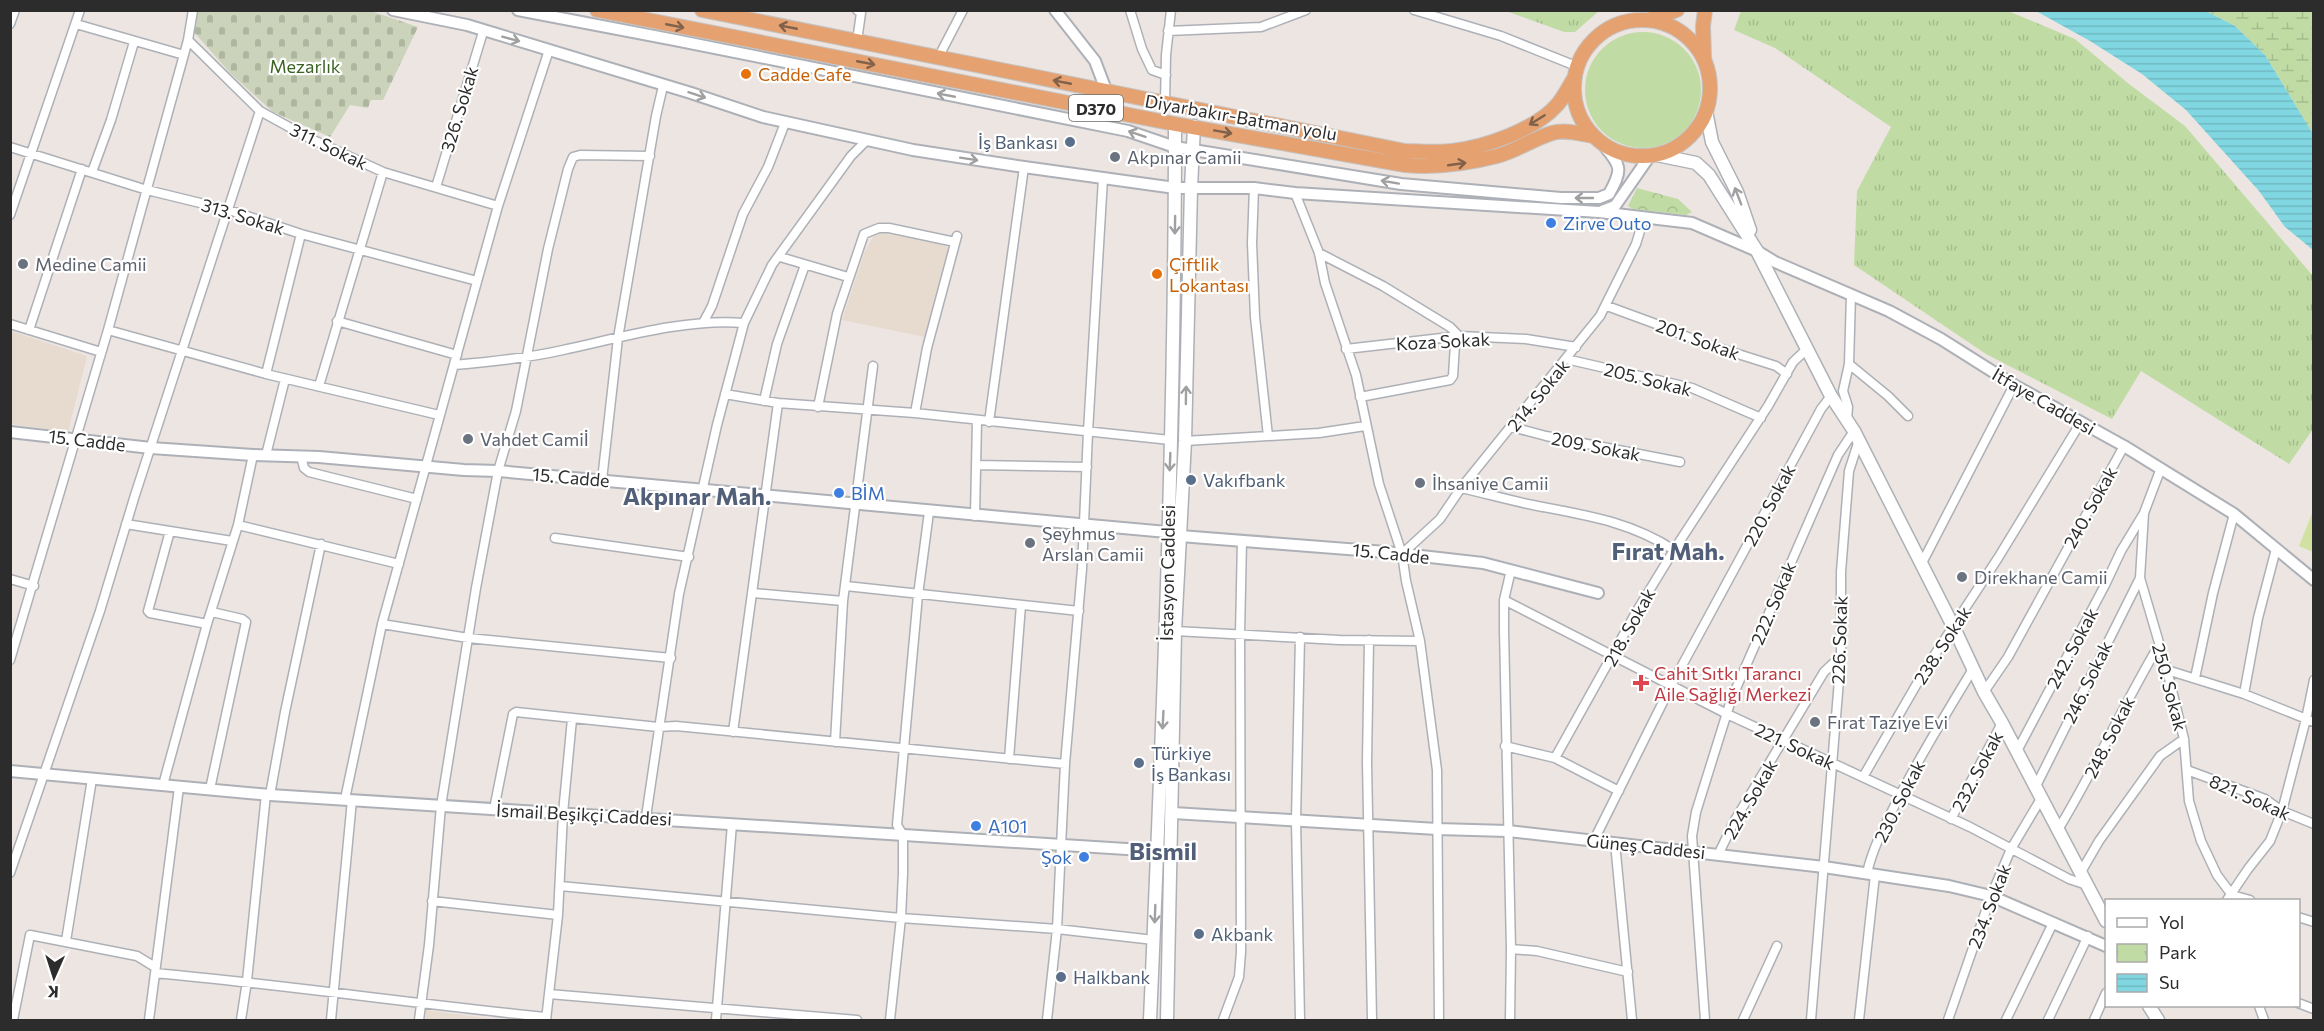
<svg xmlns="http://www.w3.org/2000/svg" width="2324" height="1031" font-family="Commissioner,sans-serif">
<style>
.education{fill:#e7dbd0}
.grass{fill:#c0dca4}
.forest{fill:url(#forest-crowns)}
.wetland{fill:url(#wetland-marsh)}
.cemetery{fill:url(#cemetery-stones)}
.park{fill:url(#park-tufts)}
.pitch{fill:#d1e1a1}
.water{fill:url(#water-rules)}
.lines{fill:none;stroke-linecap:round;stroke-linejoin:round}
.minor-casing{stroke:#adb1b7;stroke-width:11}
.tertiary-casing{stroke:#adb1b7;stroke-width:14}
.secondary-casing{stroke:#adb1b7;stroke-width:15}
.trunk-casing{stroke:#c4c4c4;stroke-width:16}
.minor{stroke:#fff;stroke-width:8}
.tertiary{stroke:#fff;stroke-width:10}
.secondary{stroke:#fff;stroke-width:12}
.trunk{stroke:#e6a170;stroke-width:14}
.oneway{stroke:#80614b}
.oneway2{stroke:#a0a0a0}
.food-dot{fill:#e8710a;stroke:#fff;stroke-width:2}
.service-dot{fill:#5c6f8a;stroke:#fff;stroke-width:2}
.worship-dot{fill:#6b7280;stroke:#fff;stroke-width:2}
.shop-dot{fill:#3f7fe0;stroke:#fff;stroke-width:2}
.health-dot{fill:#e0444e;stroke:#fff;stroke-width:2}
.labels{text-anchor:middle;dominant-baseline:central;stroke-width:4.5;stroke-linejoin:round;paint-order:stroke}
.shield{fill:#fff;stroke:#6b6b6b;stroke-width:1.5}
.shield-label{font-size:16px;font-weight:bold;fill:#2c2c2c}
.park-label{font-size:18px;fill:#3b6224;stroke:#fff}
.food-label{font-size:18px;fill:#c56008;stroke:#fff;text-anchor:start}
.street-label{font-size:18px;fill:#2c2c2c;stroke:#fff}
.service-label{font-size:18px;fill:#4e5e75;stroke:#fff;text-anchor:start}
.worship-label{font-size:18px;fill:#5b616d;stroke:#fff;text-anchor:start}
.shop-label{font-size:18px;fill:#366cbe;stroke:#fff;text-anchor:start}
.health-label{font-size:18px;fill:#be3a42;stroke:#fff;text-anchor:start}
.district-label{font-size:24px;font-weight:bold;fill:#525f78;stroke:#fff}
</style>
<defs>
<pattern id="forest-crowns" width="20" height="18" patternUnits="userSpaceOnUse" patternTransform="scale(1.5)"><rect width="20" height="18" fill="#c0dca4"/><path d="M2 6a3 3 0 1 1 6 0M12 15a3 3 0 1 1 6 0" fill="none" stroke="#a5bd8d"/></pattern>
<pattern id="wetland-marsh" width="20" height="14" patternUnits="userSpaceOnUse" patternTransform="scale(1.5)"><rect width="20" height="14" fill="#c0dca4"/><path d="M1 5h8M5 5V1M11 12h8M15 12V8" fill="none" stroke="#a5bd8d"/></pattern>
<pattern id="cemetery-stones" width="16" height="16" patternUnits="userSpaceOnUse" patternTransform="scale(1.5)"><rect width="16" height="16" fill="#cbd4ba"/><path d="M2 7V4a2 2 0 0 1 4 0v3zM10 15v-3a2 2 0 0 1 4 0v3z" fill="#aeb6a0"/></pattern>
<pattern id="park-tufts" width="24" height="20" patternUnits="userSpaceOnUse" patternTransform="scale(1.5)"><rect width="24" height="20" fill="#c0dca4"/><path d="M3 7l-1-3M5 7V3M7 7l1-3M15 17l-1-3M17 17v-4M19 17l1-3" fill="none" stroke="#a5bd8d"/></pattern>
<pattern id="water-rules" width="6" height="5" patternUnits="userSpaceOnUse" patternTransform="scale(1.5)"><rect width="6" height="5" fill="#81d7e1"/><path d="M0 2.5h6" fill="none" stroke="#70b9c1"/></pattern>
</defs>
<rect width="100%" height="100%" fill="#ece5e1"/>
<!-- education -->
<path class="education" d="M 876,232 L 937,243 L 949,248 L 925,337 L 842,320 L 865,251 Z
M 11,331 L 87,356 L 68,432 L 11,424 Z
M 426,1010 L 499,1020 L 425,1020 Z"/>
<!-- grass -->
<path class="grass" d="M1585 90a58 58 0 1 1 116 0a58 58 0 1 1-116 0Z"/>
<!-- forest -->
<path class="forest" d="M 1637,188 L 1678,199 L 1692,212 L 1686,215 L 1633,209 L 1628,206 Z"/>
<!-- wetland -->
<path class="wetland" d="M 2206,11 L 2313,11 L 2313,134 L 2265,55 L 2235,26 Z"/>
<!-- cemetery -->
<path class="cemetery" d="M 197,10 L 371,11 L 418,27 L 383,100 L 371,100 L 368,108 L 350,105 L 330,137 L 273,112 L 231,74 L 193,31 Z"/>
<!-- park -->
<path class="park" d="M 1506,11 L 1506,10 L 1599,11 L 1575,32 L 1564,32 Z
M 2008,11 L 2075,39 L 2129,84 L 2185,126 L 2313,276 L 2313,429 L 2289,464 L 2141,371 L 2112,419 L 1986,354 L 1854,265 L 1857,191 L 1891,127 L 1775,48 L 1734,30 L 1741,11 Z"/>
<!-- pitch -->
<path class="pitch" d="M 2313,511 L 2313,552 L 2299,546 Z"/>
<!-- water -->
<path class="water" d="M 2036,11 L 2206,11 L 2235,26 L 2265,55 L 2313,134 L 2313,250 L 2285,227 L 2259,191 L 2186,110 L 2142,74 L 2090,41 Z"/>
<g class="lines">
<defs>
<path id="minor" d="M 857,10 L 861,13 L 857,41
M 1130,10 L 1142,49 L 1152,70 L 1166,75
M 1414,10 L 1501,36 L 1576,66
M 10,24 L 15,10
M 76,24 L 184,55
M 1168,31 L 1261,27 L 1306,10
M 188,40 L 260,111 L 309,138 L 383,172 L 498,206
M 938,58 L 963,10
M 1165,103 L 1166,55 L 1171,10
M 10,147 L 147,190 L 229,210 L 301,234 L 477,281
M 92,172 L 111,120 L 134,42
M 436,187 L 483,32
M 1254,188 L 1252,243 L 1255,317 L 1268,436
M 1295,193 L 1319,253 L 1325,283 L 1356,375 L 1379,484 L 1402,554 L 1406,581 L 1420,641 L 1437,770 L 1439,1020
M 10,215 L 80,10
M 1319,253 L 1383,286 L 1450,327 L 1459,336 L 1455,344 L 1453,376 L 1450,380 L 1360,397
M 780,257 L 848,277
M 1607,306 L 1656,324 L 1700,342 L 1776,366 L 1787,374
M 337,321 L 457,355
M 703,323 L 712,306 L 743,214 L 768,167 L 785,123
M 10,324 L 101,352
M 29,330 L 82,169
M 108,330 L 266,374 L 439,415
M 1346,349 L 1459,336 L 1526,339 L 1576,347
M 1566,359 L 1692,388 L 1761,418
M 1849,364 L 1888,396 L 1908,416
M 454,365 C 490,362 528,358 563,350 C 619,338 687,318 744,323
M 266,374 L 301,234
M 319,386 L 383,172
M 725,394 L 778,403 L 915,413 L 1170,440
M 764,401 L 777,344 L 805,265
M 818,407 L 837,314 L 864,234 L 879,228 L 889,228 L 955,242
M 915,413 L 927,348 L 957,236
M 1847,420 L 1848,407 L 1843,391 L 1849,364 L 1851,295
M 989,422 L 1024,167
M 1512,427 L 1546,436 L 1680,462
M 1185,441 L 1319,433 L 1365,426
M 266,455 L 285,379
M 301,456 L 304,468 L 309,472 L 417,499
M 976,465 L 1087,467
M 2161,468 L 2144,513 L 2140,578 L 2167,670 L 2184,739 L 2189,801 L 2201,841 L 2217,875 L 2232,895 L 2233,900
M 602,480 L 618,338 L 656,116 L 663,86
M 1461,488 C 1488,494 1515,502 1543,507 C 1591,516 1632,523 1674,550
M 975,516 L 977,420
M 126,524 L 232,541
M 238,525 L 399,564
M 170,531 L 148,611 L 150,613 L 207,624
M 555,538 L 689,557
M 1402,554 L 1440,519 L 1461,488 L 1600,316 L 1636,244 L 1644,218
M 1922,563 L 2014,385
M 10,579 L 34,586
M 846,586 L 1079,611
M 753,593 L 843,601
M 1504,600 L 1727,714 L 1970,827 L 2069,879 L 2087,885
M 382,624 L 468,638 L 671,658
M 1175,631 L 1339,640 L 1420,641
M 1300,637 L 1296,820 L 1300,1020
M 1369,640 L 1367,762 L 1372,1020
M 10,660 L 108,330 L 188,40 L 193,10
M 2167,670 L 2244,694 L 2314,722
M 2195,678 L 2213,593 L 2234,514
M 1984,692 L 2008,657 L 2124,446
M 2244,694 L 2258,618 L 2276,549
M 733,732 L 778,403
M 835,742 L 843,601 L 873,366
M 1505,746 L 1555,758 L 1619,791
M 2017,751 L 2105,585 L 2121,551 L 2144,513
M 1555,758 L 1638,609 L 1674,550 L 1768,406 L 1793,362 L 1807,349
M 1009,759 L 1021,605
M 2187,770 L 2265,799 L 2282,811 L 2314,824
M 1863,777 L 1926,668 L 1998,558 L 2081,422
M 163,785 L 207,624 L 238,525 L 253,455
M 2036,786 L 2140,578
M 210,789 L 246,622 L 242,619 L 212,612
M 270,795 L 285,712 L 321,544
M 345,799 L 382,624 L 498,206 L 549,50
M 494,809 L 513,714 L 516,712 L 658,727 L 676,726 L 1065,764
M 646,817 L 679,594 L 717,425 L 744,323 L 772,265 L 851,156 L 867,140
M 1951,819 L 2002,723
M 2059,828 C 2095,769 2123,705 2159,645
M 1594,840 L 1672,684 L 1821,409 L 1831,396
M 1615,843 L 1632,1020
M 1719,853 L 1735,820 L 1824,672 L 1841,656
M 2081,872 L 2099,841 L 2160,756 L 2184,739
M 10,873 L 100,611 L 135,495 L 260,111
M 1867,873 C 1873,847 1885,825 1897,801 C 1920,756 1947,712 1973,669
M 560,886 L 901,918 L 1057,929 L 1154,940
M 2232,895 L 2250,900
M 2227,900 L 2248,869 L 2270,841 L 2282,811 L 2306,719 L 2314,680
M 432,901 L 558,915
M 2298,917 L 2314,922
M 66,941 L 92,779
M 1511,949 L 1537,951 L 1628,972
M 155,973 C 286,985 415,1004 546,1017
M 549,994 L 857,1020
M 2298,1003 L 2314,1009
M 2259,1006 L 2264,1020
M 13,1020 L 30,935 L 137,956 L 155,967
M 149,1020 L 179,787
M 241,1020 L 247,981 L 266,794
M 331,1020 L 352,800
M 419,1020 L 429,945 L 441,806 L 476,588 L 498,471 L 516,411 L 548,249 L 568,169 L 573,157 L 580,155 L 650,156
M 546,1020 L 558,915 L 563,813 L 572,719
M 716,1020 L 732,824
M 890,1020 L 901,918 L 903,873 L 903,835 L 897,825 L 918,595 L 929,512
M 1047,1020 L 1057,929 L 1065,764 L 1082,569 L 1088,432 L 1103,178
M 1223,1020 L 1239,977 L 1241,952 L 1240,634 L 1242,540
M 1510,1020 L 1511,949 L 1504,630 L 1504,600 L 1511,570
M 1705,1020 L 1692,836 L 1696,812 L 1731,700 L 1838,455 L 1854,431
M 1743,1020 L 1777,946
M 1811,1020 L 1841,656 L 1841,572 L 1849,471 L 1859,440
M 1859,1020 L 1875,875
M 1948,1020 L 1991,896 L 2011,849 L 2042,797
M 2006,1020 L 2053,923
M 2048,1020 L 2088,936
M 2094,1020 L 2106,993"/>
<path id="tertiary" d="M 393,10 L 467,25 L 691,93 L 763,117 L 913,150 L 1024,167 L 1175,188 L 1254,188 L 1295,193 L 1599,212 L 1692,223 L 1757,251 L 1775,262 L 1889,311 L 1941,339 L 2014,385 L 2124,446 L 2234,514 L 2314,580
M 518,10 L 675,40 L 1128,131 L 1175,147 L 1401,184 L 1561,198 L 1599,198 L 1609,194 C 1622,170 1622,167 1605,147
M 1055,10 L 1095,61 L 1106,90
M 1602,211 L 1615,206 L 1649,157
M 10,432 L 151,448 L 253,455 L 319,457 L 464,470 L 498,471 L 1167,532
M 1180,536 L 1386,552 L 1483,563 L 1598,593
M 10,771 L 270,795 L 1158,851
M 1173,813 L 1437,829 L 1508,831 L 1824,867 L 1949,886 L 1991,896 L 2106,946"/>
<path id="secondary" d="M 1706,111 L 1712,142 L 1737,192 L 1750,230
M 1657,155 L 1696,163 L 1709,175 L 1757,251 L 1831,396 L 1854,431 L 1954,628 L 1984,692 L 2002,723 L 2106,921
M 2149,1006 L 2158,1020
M 1150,1020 C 1163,722 1175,423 1175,124
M 1167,1020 L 1175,631 L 1185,441 L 1191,188 L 1194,126"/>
<path id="trunk" d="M 597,10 L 1175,124 L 1405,165 C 1437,168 1466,164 1497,156 C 1516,151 1533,139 1552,133 C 1565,129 1580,134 1593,136
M 702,10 L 1405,151 C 1420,151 1437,153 1452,151 C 1485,147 1535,130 1557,105 C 1565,96 1569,86 1575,77
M 1651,19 L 1677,10
M1574 88a68 68 0 1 1 136 0a68 68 0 1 1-136 0Z
M 1704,57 L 1703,26 L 1705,10"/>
</defs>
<!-- minor casing -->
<use href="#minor" class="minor-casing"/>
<!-- tertiary casing -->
<use href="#tertiary" class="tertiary-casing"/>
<!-- secondary casing -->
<use href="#secondary" class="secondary-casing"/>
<!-- trunk casing -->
<use href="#trunk" class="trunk-casing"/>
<!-- minor -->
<use href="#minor" class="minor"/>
<!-- tertiary -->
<use href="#tertiary" class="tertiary"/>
<!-- secondary -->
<use href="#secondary" class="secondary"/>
<!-- trunk -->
<use href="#trunk" class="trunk"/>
</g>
<!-- one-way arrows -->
<defs><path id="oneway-shaft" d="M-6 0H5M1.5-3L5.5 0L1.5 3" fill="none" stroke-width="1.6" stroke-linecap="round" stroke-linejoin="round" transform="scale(1.5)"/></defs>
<g class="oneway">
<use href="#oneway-shaft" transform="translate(675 26) rotate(11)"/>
<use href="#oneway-shaft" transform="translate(788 27) rotate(-169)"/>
<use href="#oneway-shaft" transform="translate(866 63) rotate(11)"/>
<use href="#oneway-shaft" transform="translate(1062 82) rotate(-169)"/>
<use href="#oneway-shaft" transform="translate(1537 120) rotate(148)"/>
<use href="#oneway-shaft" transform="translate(1223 132) rotate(10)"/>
<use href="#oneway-shaft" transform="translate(1457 164) rotate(-8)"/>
</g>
<g class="oneway2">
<use href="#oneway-shaft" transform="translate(511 39) rotate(15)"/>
<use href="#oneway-shaft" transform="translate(697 95) rotate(18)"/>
<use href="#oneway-shaft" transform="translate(946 95) rotate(-169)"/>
<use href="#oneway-shaft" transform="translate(1137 134) rotate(-161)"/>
<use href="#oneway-shaft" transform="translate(969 159) rotate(9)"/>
<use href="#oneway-shaft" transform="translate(1390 182) rotate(-170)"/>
<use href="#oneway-shaft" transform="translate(1738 196) rotate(-111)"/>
<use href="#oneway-shaft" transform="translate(1584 198) rotate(180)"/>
<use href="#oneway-shaft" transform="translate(1175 225) rotate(91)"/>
<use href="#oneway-shaft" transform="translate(1186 395) rotate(-89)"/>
<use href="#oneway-shaft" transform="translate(1170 462) rotate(92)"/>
<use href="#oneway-shaft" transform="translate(1163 720) rotate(93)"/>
<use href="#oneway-shaft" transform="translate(1155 914) rotate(92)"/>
</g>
<!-- markers -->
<g class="food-dot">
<circle cx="746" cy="74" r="6"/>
<circle cx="1157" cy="274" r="6"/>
</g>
<g class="service-dot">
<circle cx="1070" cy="142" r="6"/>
<circle cx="1191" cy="480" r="6"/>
<circle cx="1139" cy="763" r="6"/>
<circle cx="1199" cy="934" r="6"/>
<circle cx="1061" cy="977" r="6"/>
</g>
<g class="worship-dot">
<circle cx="1115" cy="157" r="6"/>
<circle cx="23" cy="264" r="6"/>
<circle cx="468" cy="439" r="6"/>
<circle cx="1420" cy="483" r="6"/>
<circle cx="1030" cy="543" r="6"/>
<circle cx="1962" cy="577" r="6"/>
<circle cx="1815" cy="722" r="6"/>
</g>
<g class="shop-dot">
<circle cx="1551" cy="223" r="6"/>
<circle cx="839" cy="493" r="6"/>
<circle cx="976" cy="826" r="6"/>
<circle cx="1084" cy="857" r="6"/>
</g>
<path class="health-dot" d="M1638 674h6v6h6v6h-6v6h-6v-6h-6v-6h6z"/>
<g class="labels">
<!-- shield labels -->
<rect class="shield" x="1069" y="95" width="54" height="26" rx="4.5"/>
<g class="shield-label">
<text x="1096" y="108">D370</text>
</g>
<!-- park labels -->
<g class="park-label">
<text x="305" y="66">Mezarlık</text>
</g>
<!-- food labels -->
<g class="food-label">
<text x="758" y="74">Cadde Cafe</text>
<text x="1169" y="264">Çiftlik<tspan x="1169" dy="21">Lokantası</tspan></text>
</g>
<!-- street labels -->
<g class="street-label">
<text transform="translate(459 109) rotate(-73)">326. Sokak</text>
<text transform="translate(1241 117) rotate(10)">Diyarbakır-Batman yolu</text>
<text transform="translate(329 146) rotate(26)">311. Sokak</text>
<text transform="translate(243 216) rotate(17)">313. Sokak</text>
<text transform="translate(1698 339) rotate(20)">201. Sokak</text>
<text transform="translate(1443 341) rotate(-3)">Koza Sokak</text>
<text transform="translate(1648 379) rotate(14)">205. Sokak</text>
<text transform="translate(1538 395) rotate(-51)">214. Sokak</text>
<text transform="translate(2044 401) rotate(30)">İtfaye Caddesi</text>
<text transform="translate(87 440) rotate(7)">15. Cadde</text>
<text transform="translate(1596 446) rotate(11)">209. Sokak</text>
<text transform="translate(571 477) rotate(5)">15. Cadde</text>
<text transform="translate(1769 505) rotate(-62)">220. Sokak</text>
<text transform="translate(2090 507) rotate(-61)">240. Sokak</text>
<text transform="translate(1391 553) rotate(6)">15. Cadde</text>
<text transform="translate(1167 573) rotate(-89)">İstasyon Caddesi</text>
<text transform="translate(1773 603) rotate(-67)">222. Sokak</text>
<text transform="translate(1629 627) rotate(-61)">218. Sokak</text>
<text transform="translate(1839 640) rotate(-88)">226. Sokak</text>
<text transform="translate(1942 645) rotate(-57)">238. Sokak</text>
<text transform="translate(2072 648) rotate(-62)">242. Sokak</text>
<text transform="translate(2087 682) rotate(-64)">246. Sokak</text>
<text transform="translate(2170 687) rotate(75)">250. Sokak</text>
<text transform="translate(2109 737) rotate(-63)">248. Sokak</text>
<text transform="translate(1795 746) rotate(25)">221. Sokak</text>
<text transform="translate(1977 771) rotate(-62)">232. Sokak</text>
<text transform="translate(2250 797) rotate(24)">821. Sokak</text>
<text transform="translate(1750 799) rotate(-60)">224. Sokak</text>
<text transform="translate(1899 801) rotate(-63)">230. Sokak</text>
<text transform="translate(584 814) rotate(3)">İsmail Beşikçi Caddesi</text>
<text transform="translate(1646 846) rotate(6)">Güneş Caddesi</text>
<text transform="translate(1989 906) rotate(-69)">234. Sokak</text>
</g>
<!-- service labels -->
<g class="service-label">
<text x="1058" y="142" text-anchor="end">İş Bankası</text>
<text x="1203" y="480">Vakıfbank</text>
<text x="1151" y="753">Türkiye<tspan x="1151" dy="21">İş Bankası</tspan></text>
<text x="1211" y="934">Akbank</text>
<text x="1073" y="977">Halkbank</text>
</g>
<!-- worship labels -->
<g class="worship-label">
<text x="1127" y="157">Akpınar Camii</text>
<text x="35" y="264">Medine Camii</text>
<text x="480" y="439">Vahdet Camiİ</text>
<text x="1432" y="483">İhsaniye Camii</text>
<text x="1042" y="533">Şeyhmus<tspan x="1042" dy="21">Arslan Camii</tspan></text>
<text x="1974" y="577">Direkhane Camii</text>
<text x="1827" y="722">Fırat Taziye Evi</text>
</g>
<!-- shop labels -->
<g class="shop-label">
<text x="1563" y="223">Zirve Outo</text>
<text x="851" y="493">BİM</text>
<text x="988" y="826">A101</text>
<text x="1072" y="857" text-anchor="end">Şok</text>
</g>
<!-- health labels -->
<g class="health-label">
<text x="1654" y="673">Cahit Sıtkı Tarancı<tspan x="1654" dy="21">Aile Sağlığı Merkezi</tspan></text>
</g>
<!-- district labels -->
<g class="district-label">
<text x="697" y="495">Akpınar Mah.</text>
<text x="1668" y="550">Fırat Mah.</text>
<text x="1163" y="850">Bismil</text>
</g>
</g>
<!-- border -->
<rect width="2324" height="1031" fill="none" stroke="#2c2c2c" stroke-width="24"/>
<!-- legend -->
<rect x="2105" y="899" width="195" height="108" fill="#ffffff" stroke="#ababab" stroke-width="1.5"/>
<rect x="2117" y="918" width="30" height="9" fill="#ffffff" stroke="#ababab" stroke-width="1.5"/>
<text x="2159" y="929" font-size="18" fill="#2c2c2c">Yol</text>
<rect x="2117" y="944" width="30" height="18" fill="url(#park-tufts)" stroke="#ababab" stroke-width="1.5"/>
<text x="2159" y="959" font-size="18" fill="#2c2c2c">Park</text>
<rect x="2117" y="974" width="30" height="18" fill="url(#water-rules)" stroke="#ababab" stroke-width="1.5"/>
<text x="2159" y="989" font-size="18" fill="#2c2c2c">Su</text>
<!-- north arrow -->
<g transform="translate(54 977) rotate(183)" stroke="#ffffff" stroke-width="4.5" paint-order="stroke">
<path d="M0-4.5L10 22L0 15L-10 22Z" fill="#2c2c2c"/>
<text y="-9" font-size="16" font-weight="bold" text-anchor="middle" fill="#2c2c2c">K</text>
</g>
</svg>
